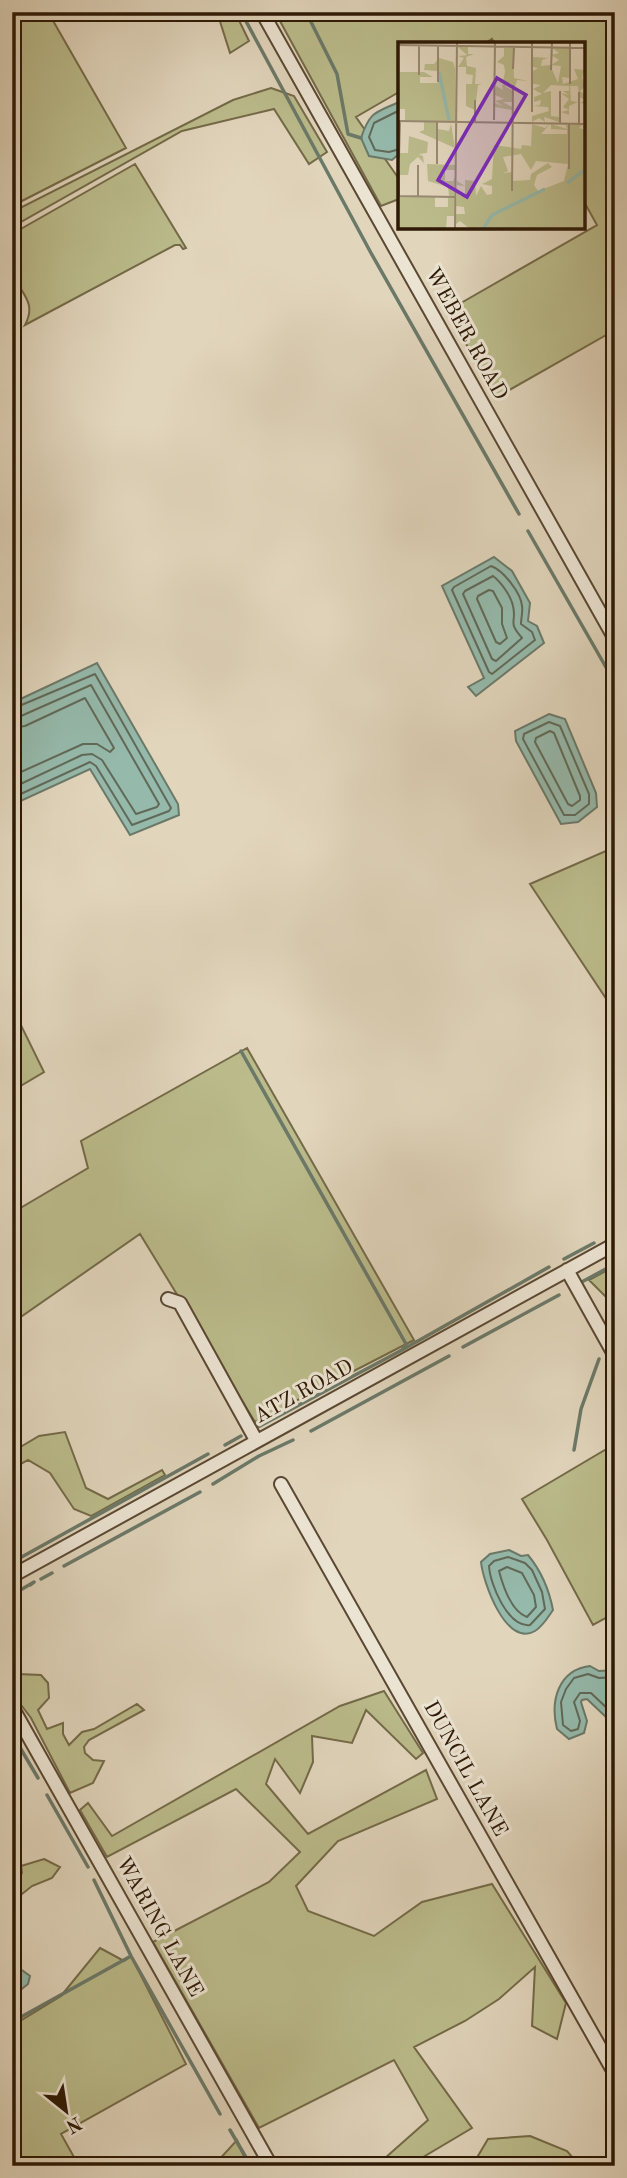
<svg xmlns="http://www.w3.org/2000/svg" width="627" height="2178" font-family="'Old Standard TT',serif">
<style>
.green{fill:#bbbb8b;stroke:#746a48;stroke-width:2}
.water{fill:#95b9ab;stroke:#6b7969;stroke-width:2}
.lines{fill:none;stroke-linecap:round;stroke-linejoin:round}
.shore{stroke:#616958;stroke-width:2}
.stream{stroke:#6b7969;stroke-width:3.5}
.minor-casing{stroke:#5a4833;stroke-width:16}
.minor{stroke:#ece4d3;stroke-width:12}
.labels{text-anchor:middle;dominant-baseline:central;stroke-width:6;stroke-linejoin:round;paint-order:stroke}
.street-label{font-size:21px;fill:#2d1905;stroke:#ece4d3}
.inset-river{fill:none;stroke:#95b9ab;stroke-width:3.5}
.inset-road{fill:none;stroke:#998a73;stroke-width:2}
.view{fill:#7b2cbf;fill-opacity:0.15;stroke:#7b2cbf;stroke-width:3.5}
.inset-edge{fill:none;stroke:#2d1905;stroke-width:3.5}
</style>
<rect width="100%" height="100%" fill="#e1d5bc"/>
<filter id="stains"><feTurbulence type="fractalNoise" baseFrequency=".00286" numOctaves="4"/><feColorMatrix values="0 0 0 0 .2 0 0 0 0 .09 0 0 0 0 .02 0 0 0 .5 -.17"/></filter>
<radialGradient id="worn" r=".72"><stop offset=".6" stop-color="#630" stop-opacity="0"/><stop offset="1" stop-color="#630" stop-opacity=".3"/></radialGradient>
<!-- green -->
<path class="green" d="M 33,12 L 48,12 L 126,148 L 12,206 L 12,26 Z
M 217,12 L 235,12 L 249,41 L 230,53 Z
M 275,12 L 615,12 L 615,330 L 497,397 L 447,311 L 597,225 L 583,200 L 583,44 L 495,44 L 492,39 L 484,44 L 400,44 L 399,92 L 356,117 L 399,179 L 399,199 L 381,206 Z
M 271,88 L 294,96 L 327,152 L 309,164 L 274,109 L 182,131 L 12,227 L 12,212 L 233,100 Z
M 135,164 L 186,248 L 183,249 L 180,245 L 175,245 L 25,325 C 39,299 15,291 12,268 C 11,257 12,245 12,234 Z
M 615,847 L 615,1004 L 609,1003 L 530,884 Z
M 12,1007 L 44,1072 L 12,1091 Z
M 247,1048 L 414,1340 L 255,1422 L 140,1234 L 12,1323 L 12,1213 L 88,1168 L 81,1141 Z
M 615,1266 L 615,1301 L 612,1303 L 589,1280 Z
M 65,1432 L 86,1488 L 108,1499 L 162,1470 L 165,1475 L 91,1516 L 74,1509 L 50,1473 L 28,1460 L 12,1469 L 12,1452 L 39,1436 Z
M 615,1444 L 615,1613 L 593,1625 L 547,1540 L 522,1499 Z
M 12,1667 L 18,1674 L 41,1675 L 48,1683 L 49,1698 L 38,1710 L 47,1729 L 63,1723 L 63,1734 L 69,1745 L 82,1732 L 94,1729 L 137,1704 L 144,1710 L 89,1740 L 84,1747 L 85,1753 L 93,1760 L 104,1761 L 93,1783 L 70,1793 L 31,1718 L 12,1693 Z
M 384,1691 L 423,1753 L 416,1759 L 366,1710 L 352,1743 L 312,1736 L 313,1762 L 300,1793 L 275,1759 L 266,1784 L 308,1834 L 426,1770 L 437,1799 L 338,1841 L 296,1886 L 308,1911 L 374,1936 L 422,1902 L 492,1884 L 566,2003 L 557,2039 L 532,2026 L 535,1967 L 499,1999 L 465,2021 L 414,2047 L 472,2128 L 408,2166 L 376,2166 L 428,2120 L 394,2060 L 259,2128 L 153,1942 L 269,1882 L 300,1852 L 236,1789 L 107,1857 L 80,1810 L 88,1803 L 112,1836 L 340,1706 Z
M 44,1859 L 60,1867 L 52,1878 L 32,1886 L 12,1902 L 12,1884 L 22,1873 L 21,1866 Z
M 100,1948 L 124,1961 L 131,1956 L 186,2064 L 61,2134 L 79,2166 L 42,2166 L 41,2163 L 35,2166 L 12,2166 L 12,2026 L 61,1996 Z
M 530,2136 L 567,2151 L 580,2166 L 472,2166 L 488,2139 Z
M 237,2140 L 248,2166 L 215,2166 L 216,2163 Z"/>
<!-- water -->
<path class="water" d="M 399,102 L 399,154 L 392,160 L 369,156 L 361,138 C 370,111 375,113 399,102 Z
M 494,557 L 512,571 L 530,603 L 528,621 L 537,626 L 544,643 L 476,696 L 468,687 L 484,678 L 442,586 Z
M 97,663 L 178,804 L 179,815 L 130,835 L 90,769 L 12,805 L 12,703 Z
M 549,714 L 565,719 L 596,793 L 597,807 L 578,822 L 561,824 L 516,741 L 515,731 Z
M 509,1550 L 521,1556 L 528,1555 C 542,1572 549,1589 553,1610 C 548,1617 543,1626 535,1631 C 506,1648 483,1582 481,1562 L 490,1554 Z
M 590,1666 L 599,1671 L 615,1670 L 615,1719 L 607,1718 L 587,1699 L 582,1700 L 581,1702 L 587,1721 L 584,1733 L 569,1739 L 557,1729 C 550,1701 558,1670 590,1666 Z
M 12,1963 L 30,1976 L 28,1984 L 12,1997 Z"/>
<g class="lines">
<!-- shore -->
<path class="shore" d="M 400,110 L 374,123 L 369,137 L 375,150 L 389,152 L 400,149
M 491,566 C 503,570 521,593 522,606 C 523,612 521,618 521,624 L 532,632 L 535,640 L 492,674 L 489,672 L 452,590 L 454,587 Z
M 493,576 C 501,582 511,596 513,606 C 517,623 507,621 522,638 L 496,661 L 492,659 L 463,594 L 465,591 Z
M 489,590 L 493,591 L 502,608 L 502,624 L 507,638 L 500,644 L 496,642 L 477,599 L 478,596 Z
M 12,709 L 95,674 L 171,808 L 169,811 L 132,825 L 96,766 L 90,762 L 12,798
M 12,718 L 21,716 L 91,685 L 159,804 L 157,807 L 136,814 L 102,760 L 92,754 L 82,755 L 12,788
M 549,722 L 560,726 L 589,794 L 589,804 L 575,815 L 564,815 L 523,739 L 524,734 Z
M 12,728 L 25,726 L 85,698 L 114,748 L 110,752 L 97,744 L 83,744 L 12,776
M 550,731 L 554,733 L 580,796 L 580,800 L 572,806 L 568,804 L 535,742 L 536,738 Z
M 508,1557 L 525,1563 L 532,1570 L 542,1592 L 545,1609 L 530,1625 C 508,1628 490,1584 489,1566 L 494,1561 Z
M 507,1567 L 522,1573 L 534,1595 L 536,1607 L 527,1617 C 512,1612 503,1586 499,1571 Z
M 615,1677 L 599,1678 L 588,1674 L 574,1678 L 566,1689 L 561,1702 L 563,1725 L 571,1731 L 578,1729 L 580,1721 L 574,1702 L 580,1693 L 591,1693 L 610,1711 L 615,1712"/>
<!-- stream -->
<path class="stream" d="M 241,12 L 371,253 L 519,514
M 306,12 L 337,74 L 348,134 L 361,138
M 528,531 L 615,683
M 241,1051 L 406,1344 L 402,1350
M 611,1233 L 615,1231
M 564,1259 L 594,1243
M 578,1284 L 615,1264
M 609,1336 L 615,1322
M 463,1347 L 559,1295
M 256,1428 L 402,1350 L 549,1267
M 311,1431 L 449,1356
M 225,1445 L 241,1436
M 574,1450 L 581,1409 L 599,1359
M 213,1484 L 259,1456 L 293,1440
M 18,1559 L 208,1454
M 64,1566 L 200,1492
M 41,1579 L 52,1573
M 12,1595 L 34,1582 L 30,1585
M 12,1734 L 38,1778
M 47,1795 L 88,1867
M 94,1880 L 131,1956 L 220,2114
M 12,2022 L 131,1956
M 230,2130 L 251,2166"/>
<defs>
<path id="minor" d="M 262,12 L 615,639
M 567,1270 L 615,1356
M 168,1299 L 180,1303 L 256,1440
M 281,1484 L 615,2074
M 12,1576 L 615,1244
M 12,1707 L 271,2166"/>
</defs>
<!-- minor casing -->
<use href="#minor" class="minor-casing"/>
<!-- minor -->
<use href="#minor" class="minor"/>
</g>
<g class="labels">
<!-- street labels -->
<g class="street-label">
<text transform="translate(466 334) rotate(61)">WEBER ROAD</text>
<text transform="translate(304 1392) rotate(-29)">ATZ ROAD</text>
<text transform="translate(465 1769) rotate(61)">DUNCIL LANE</text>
<text transform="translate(159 1927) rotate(61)">WARING LANE</text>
</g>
</g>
<!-- overview -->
<g transform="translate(398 42)">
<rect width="187" height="187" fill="#e1d5bc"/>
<path d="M 60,5 L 70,5 L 70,12 L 76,12 L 68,15 L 69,24 L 78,26 L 77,42 L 84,42 L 80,43 L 77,68 L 68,64 L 68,42 L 74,42 L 75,33 L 68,32 L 68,25 L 60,25 L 66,16 L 60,14 L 69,13 ZM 106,6 L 115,6 L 116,36 L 130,39 L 119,38 L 116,48 L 115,43 L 106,44 L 114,48 L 114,60 L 105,60 L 114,65 L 114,68 L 97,65 L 97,61 L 105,64 L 97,59 L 106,57 L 97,53 L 98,44 L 105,48 L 104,43 L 109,42 L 101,39 L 105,39 L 107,30 L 106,23 L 99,20 L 106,14 ZM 154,6 L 171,6 L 171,36 L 164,35 L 165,42 L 180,37 L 176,27 L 187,28 L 184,35 L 187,45 L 182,49 L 187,53 L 187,62 L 182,61 L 187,58 L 181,55 L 180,44 L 172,44 L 173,59 L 180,60 L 171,64 L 171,73 L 163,70 L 171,68 L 165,65 L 171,57 L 163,51 L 171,53 L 165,49 L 171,49 L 171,44 L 153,43 L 145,51 L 153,49 L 153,74 L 161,75 L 161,80 L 146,75 L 147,80 L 141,76 L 134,80 L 134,74 L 151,69 L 150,65 L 135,64 L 142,63 L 143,58 L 136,60 L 136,55 L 144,52 L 135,47 L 143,43 L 135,42 L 135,29 L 140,26 L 135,25 L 135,15 L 150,16 L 144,18 L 143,24 L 152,23 L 160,41 L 163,24 L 153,23 L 161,18 L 153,13 L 161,11 ZM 41,16 L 55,20 L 57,26 L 58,79 L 40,79 L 40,87 L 51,89 L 53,82 L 57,106 L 21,90 L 26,88 L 26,79 L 7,79 L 7,67 L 2,67 L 0,78 L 2,30 L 26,30 L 35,35 L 22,35 L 22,41 L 40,41 L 39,29 L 26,28 L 27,22 L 36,22 ZM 134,82 L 147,86 L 152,82 L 143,92 L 169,92 L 169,88 L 153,87 L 153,82 L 169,87 L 168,83 L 185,82 L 181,86 L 187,88 L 187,187 L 72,187 L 62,179 L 58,182 L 58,172 L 67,172 L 66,165 L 58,164 L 59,146 L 62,154 L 67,153 L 67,144 L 59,143 L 59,139 L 67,144 L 67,138 L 77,139 L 78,154 L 83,144 L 89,153 L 94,152 L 94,144 L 84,142 L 94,137 L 96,103 L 123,107 L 124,103 L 133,104 ZM 123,112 L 133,128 L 138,119 L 170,122 L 166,139 L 140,149 L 136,143 L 139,133 L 154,125 L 150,121 L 133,132 L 132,138 L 114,139 L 114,146 L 114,130 L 105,131 L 110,129 L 105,115 ZM 11,94 L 30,100 L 29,111 L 21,112 L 25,114 L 26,121 L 20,115 L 12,122 L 10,133 L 2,133 L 0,111 L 10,111 ZM 29,122 L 57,123 L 57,128 L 47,128 L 47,139 L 55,139 L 57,135 L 56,154 L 51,154 L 50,145 L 30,139 ZM 0,155 L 37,155 L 37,165 L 50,165 L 50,156 L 57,156 L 56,174 L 49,174 L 48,187 L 0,187 Z" fill="#bbbb8b" fill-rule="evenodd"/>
<path class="inset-river" d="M 41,30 L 51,78M 169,141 L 188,127M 85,187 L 94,173 L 147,147"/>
<path class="inset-road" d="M 0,3 L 188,6M 115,27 L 116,5M 153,28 L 154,0M 21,33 L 21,4M 40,40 L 40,4M 172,42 L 172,0M 134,70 L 134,0M 96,78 L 97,0M 0,79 L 188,82M 77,80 L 77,58M 162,81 L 162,49M 181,82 L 181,50M 1,116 L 2,79M 39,122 L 39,80M 171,127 L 171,81M 114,149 L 115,43M 0,154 L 57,155M 1,154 L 1,128M 20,154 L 20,123M 57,187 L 59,0"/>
<path class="view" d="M 99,36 L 128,53 L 69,155 L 40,138 Z"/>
<rect width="187" height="187" class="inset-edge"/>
</g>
<!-- margin -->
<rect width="627" height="2178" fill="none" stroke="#e1d5bc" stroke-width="42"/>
<rect x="14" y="14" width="599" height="2150" fill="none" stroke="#2d1905" stroke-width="3.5"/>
<rect x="21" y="21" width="585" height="2136" fill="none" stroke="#2d1905" stroke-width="2"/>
<!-- north arrow -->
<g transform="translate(66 2111) rotate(150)" stroke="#ece4d3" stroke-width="5" paint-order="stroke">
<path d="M0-5L12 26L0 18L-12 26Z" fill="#2d1905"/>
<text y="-10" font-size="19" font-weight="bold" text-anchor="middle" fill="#2d1905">N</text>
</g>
<rect width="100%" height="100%" filter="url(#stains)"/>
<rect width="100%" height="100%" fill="url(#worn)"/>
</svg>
